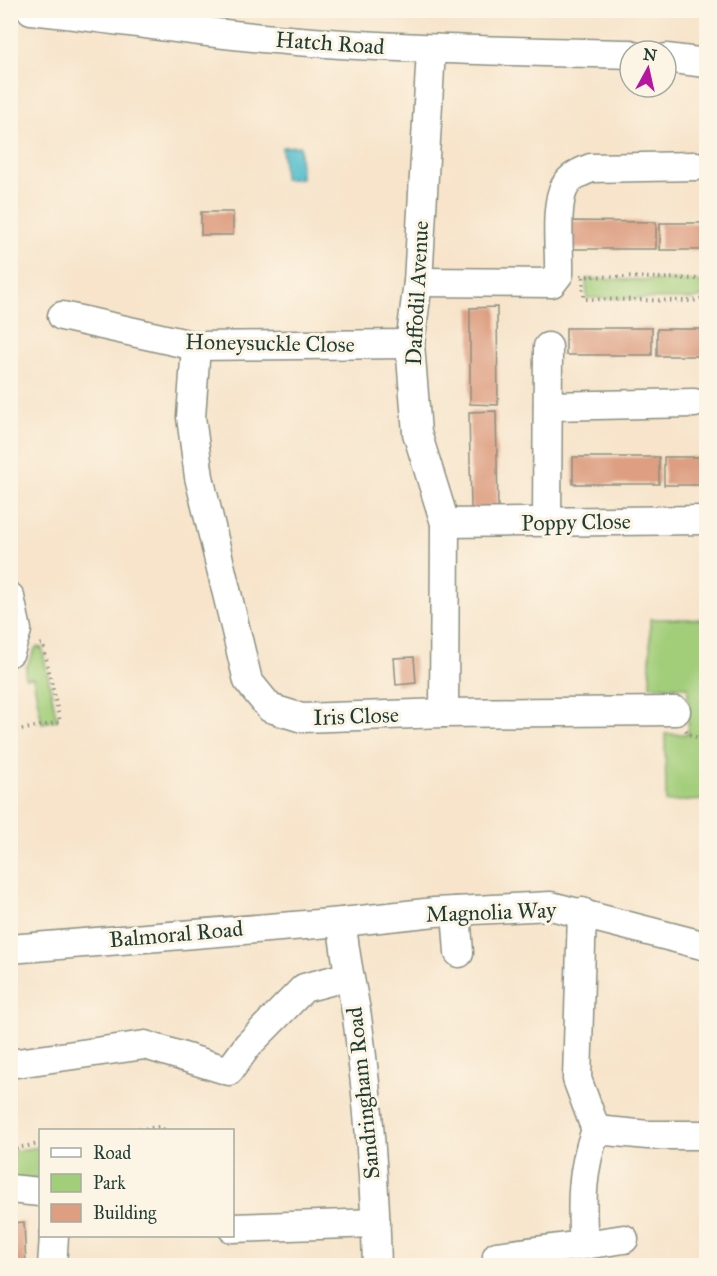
<svg xmlns="http://www.w3.org/2000/svg" width="717" height="1276" viewBox="0 0 717 1276" font-family="'IM FELL Great Primer',serif">
<rect width="100%" height="100%" fill="#fcf5e5"/>
<filter id="ink" filterUnits="userSpaceOnUse"><feTurbulence type="fractalNoise" baseFrequency=".0167" numOctaves="2"/><feDisplacementMap in="SourceGraphic" scale="12" xChannelSelector="R" yChannelSelector="G"/><feConvolveMatrix kernelMatrix="1 2 1 2 8 2 1 2 1" color-interpolation-filters="sRGB"/></filter>
<filter id="wash" filterUnits="userSpaceOnUse"><feTurbulence type="fractalNoise" baseFrequency=".008" numOctaves="4" result="noise"/><feDisplacementMap in="SourceGraphic" scale="24" xChannelSelector="R" yChannelSelector="G"/><feGaussianBlur stdDeviation="1.35" result="paint"/><feColorMatrix in="noise" values="0 0 0 0 0 0 0 0 0 0 0 0 0 0 0 0 0 1.4 0 .05"/><feComposite in="paint" operator="in"/></filter>
<g filter="url(#wash)">
<rect width="100%" height="100%" fill="#f7e4cb"/>
<g fill="#a2cd79" stroke="#608556" stroke-width="1.5">
<polygon points="586,279 700,281 705,285 706,292 702,297 694,299 587,298"/>
<polygon points="650,619 706,619 706,800 666,802 665,734 688,734 688,687 650,686"/>
<polygon points="36,647 42,648 57,720 42,723 33,678 25,678 26,668"/>
<polygon points="40,1147 40,1181 11,1178 11,1151"/>
</g>
<polygon fill="#50bccc" stroke="#387c80" stroke-width="1.5" points="300,146 301,179 284,179 282,147"/>
<g id="blocks">
<g fill="#dd9e81">
<rect x="201" y="212" width="32" height="23"/>
<polygon points="569,221 656,222 656,249 569,249"/>
<rect x="660" y="223" width="46" height="27"/>
<polygon points="497,307 498,405 470,404 470,308"/>
<rect x="566" y="328" width="86" height="27"/>
<rect x="657" y="329" width="49" height="27"/>
<polygon points="496,411 498,508 471,509 469,412"/>
<rect x="573" y="457" width="86" height="27"/>
<rect x="664" y="457" width="42" height="28"/>
<polygon points="414,657 416,683 396,685 394,658"/>
<polygon points="24,1222 26,1266 10,1266 10,1223"/>
</g>
</g>
</g>
<g filter="url(#ink)">
<use href="#blocks" fill-opacity="0" stroke="#8b9080" stroke-width="1.5"/>
<g fill="none" stroke-linecap="round" stroke-linejoin="round">
<defs>
<g id="minor">
<path d="M31,10C108,18 185,31 262,38C384,49 507,51 630,54"/>
<polyline points="431,50 418,282 410,344 417,433 445,523 444,713"/>
<polyline points="666,58 706,63"/>
<path d="M418,282L552,283L559,274C560,252 554,205 565,186C571,176 581,172 591,168L696,166"/>
<polyline points="62,316 196,346 410,344"/>
<polyline points="196,346 191,417 199,477 248,681 270,708 302,718 444,713 676,711"/>
<polyline points="548,406 694,403"/>
<polyline points="547,522 548,347"/>
<polyline points="445,523 706,520"/>
<polyline points="10,597 17,630 10,652"/>
<polyline points="456,911 459,953"/>
<polyline points="582,912 577,1079 596,1130 648,1135 706,1135"/>
<path d="M342,922C344,955 352,985 357,1017C368,1099 375,1183 377,1266"/>
<polyline points="10,949 342,922 435,912 551,906 706,946"/>
<polyline points="10,1064 145,1045 229,1071 248,1045 304,988 349,976"/>
<polyline points="10,1189 40,1192"/>
<polyline points="232,1228 376,1223"/>
<polyline points="584,1245 624,1239"/>
<path d="M497,1256L584,1245C581,1204 581,1169 596,1130"/>
<polyline points="52,1266 54,1236"/>
</g>
</defs>
<use href="#minor" stroke="#8b9080" stroke-width="31"/>
<g stroke="#8b9080" stroke-width="4" stroke-dasharray="1.5 4.5" stroke-linecap="butt">
<polyline points="581,276 700,279 706,283"/>
<polyline points="583,277 584,299 693,301 706,297"/>
<polyline points="686,730 688,734 706,741"/>
<polyline points="10,732 60,722 43,644 36,645"/>
<polyline points="133,1130 159,1127 165,1130"/>
<polyline points="10,1149 40,1144"/>
</g>
<use href="#minor" stroke="#fff" stroke-width="28"/>
</g>
</g>
<g text-anchor="middle" dominant-baseline="central" stroke-width="6" stroke-linejoin="round" paint-order="stroke">
<g font-size="22" fill="#1f3d34" stroke="#fcf5e5">
<text transform="translate(330 43) rotate(4)">Hatch Road</text>
<text transform="translate(417 293) rotate(-87)">Daffodil Avenue</text>
<text transform="translate(270 343) rotate(1)">Honeysuckle Close</text>
<text transform="translate(576 522) rotate(-1)">Poppy Close</text>
<text transform="translate(356 716) rotate(-2)">Iris Close</text>
<text transform="translate(491 912) rotate(-2)">Magnolia Way</text>
<text transform="translate(176 934) rotate(-5)">Balmoral Road</text>
<text transform="translate(363 1093) rotate(-96)">Sandringham Road</text>
</g>
</g>
<rect width="717" height="1276" fill="none" stroke="#fcf5e5" stroke-width="36"/>
<rect x="39" y="1129" width="195" height="108" fill="#fcf5e5" stroke="#a4ab9e" stroke-width="1.5"/>
<rect x="51" y="1148" width="30" height="9" fill="#ffffff" stroke="#a4ab9e" stroke-width="1.5"/>
<text x="93" y="1159" font-size="18" fill="#1f3d34">Road</text>
<rect x="51" y="1174" width="30" height="18" fill="#a2cd79" stroke="#a4ab9e" stroke-width="1.5"/>
<text x="93" y="1189" font-size="18" fill="#1f3d34">Park</text>
<rect x="51" y="1204" width="30" height="18" fill="#dd9e81" stroke="#a4ab9e" stroke-width="1.5"/>
<text x="93" y="1219" font-size="18" fill="#1f3d34">Building</text>
<g transform="translate(648 69) rotate(8)"><circle r="28" fill="#fcf5e5" stroke="#a4ab9e" stroke-width="1.5"/>
<path d="M0-4.5L10 22L0 15L-10 22Z" fill="#b5179e"/>
<text y="-9" font-size="16" font-weight="bold" text-anchor="middle" fill="#1f3d34">N</text>
</g>
</svg>
